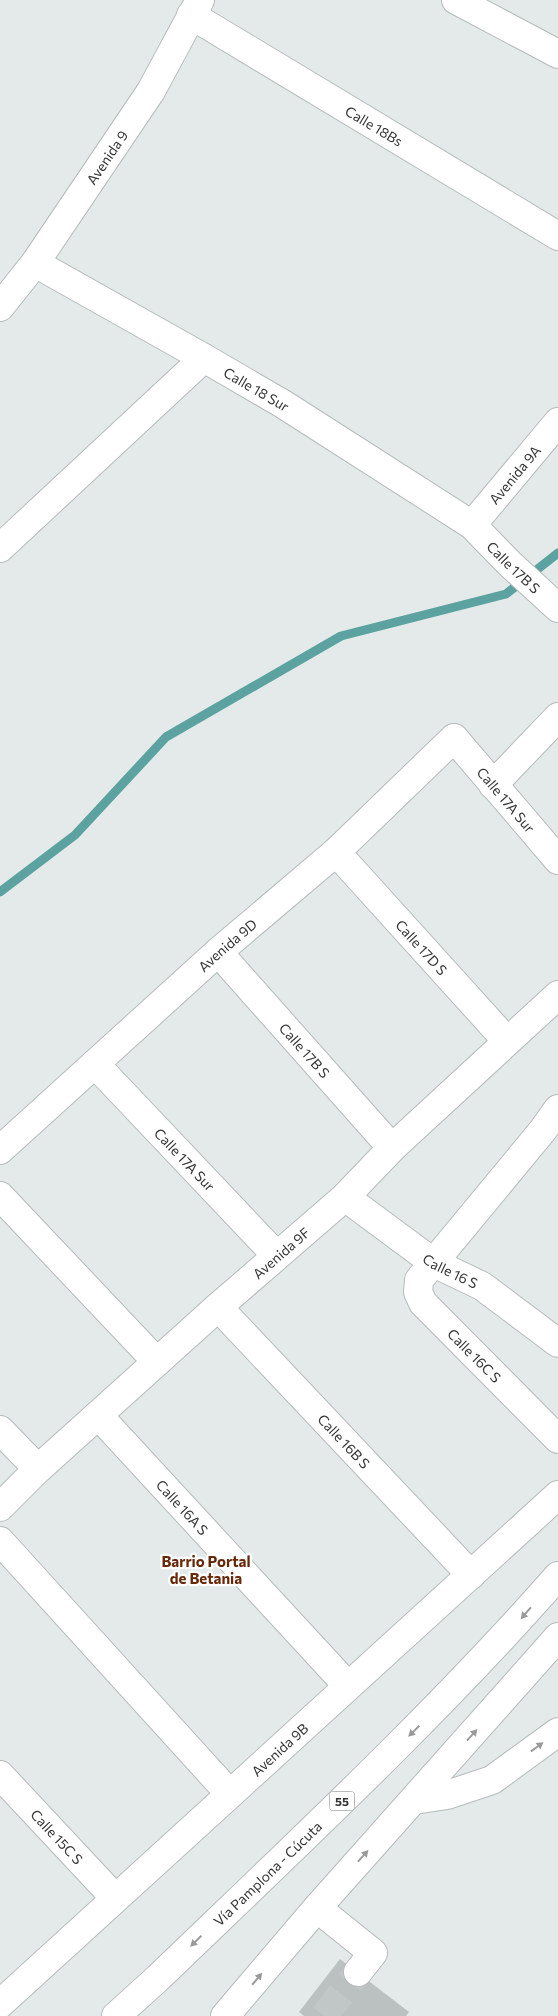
<svg xmlns="http://www.w3.org/2000/svg" width="558" height="2016" viewBox="0 0 558 2016" font-family="Commissioner,sans-serif">
<rect width="100%" height="100%" fill="#e4eaea"/>
<g fill="none" stroke-linecap="round" stroke-linejoin="round">
<polyline stroke="#5ba2a0" stroke-width="9" points="0,892 75,835 166,737 341,636 506,594 558,553"/>
</g>
<polygon fill="#bbc1c1" points="340,1959 409,2012 406,2016 304,2016 299,2012"/>
<g fill="none" stroke-linecap="round" stroke-linejoin="round">
<polyline stroke="#c1c6c6" stroke-width="28" stroke-dasharray="28 14" stroke-linecap="butt" points="324,2016 358,1972"/>
<defs>
<g id="minor">
<polyline points="456,0 558,54"/>
<path id="s1" d="M191,15L558,236"/>
<path id="s2" d="M35,263L204,358L283,404L472,525L509,563L558,608"/>
<path id="s3" d="M0,307L35,263L151,91L200,0"/>
<path id="s4" d="M472,525L558,422"/>
<polyline points="0,548 204,358"/>
<polyline points="493,785 558,717"/>
<path id="s5" d="M336,852L507,1041"/>
<path id="s6" d="M218,952L392,1148"/>
<path id="s7" d="M95,1064L276,1255"/>
<path id="s8" d="M558,1109L543,1130L419,1280L418,1292L423,1303L558,1439"/>
<path id="s9" d="M0,1150L218,952L336,852L454,738L558,860"/>
<polyline points="0,1196 157,1362"/>
<path id="s10" d="M345,1197L434,1263L482,1286L558,1343"/>
<path id="s11" d="M218,1307L471,1575"/>
<path id="s12" d="M98,1415L348,1686"/>
<polyline points="0,1430 38,1469"/>
<path id="s13" d="M0,1507L38,1469L218,1307L345,1197L392,1148L558,995"/>
<polyline points="0,1541 230,1794"/>
<path id="s14" d="M0,1775L115,1898"/>
<polyline points="414,1800 447,1795 492,1780 558,1732"/>
<polyline points="317,1908 373,1953 358,1972"/>
<path id="s15" d="M0,2004L558,1495"/>
</g>
<g id="highway">
<path id="s16" d="M116,2016L158,1978C294,1847 433,1718 558,1576"/>
<polyline points="225,2016 317,1908 558,1637"/>
</g>
</defs>
<use href="#minor" stroke="#b5bbba" stroke-width="30"/>
<use href="#highway" stroke="#b5bbba" stroke-width="30"/>
<use href="#minor" stroke="#fff" stroke-width="28"/>
<use href="#highway" stroke="#fff" stroke-width="28"/>
</g>
<defs><path id="oneway-solid" d="M-6-.8H1V-3.2L6.5 0L1 3.2V.8H-6Z" transform="scale(1.25)"/></defs>
<g fill="#9a9a9a">
<use href="#oneway-solid" transform="translate(526 1613) rotate(131)"/>
<use href="#oneway-solid" transform="translate(414 1731) rotate(136)"/>
<use href="#oneway-solid" transform="translate(472 1735) rotate(-48)"/>
<use href="#oneway-solid" transform="translate(537 1747) rotate(-36)"/>
<use href="#oneway-solid" transform="translate(363 1856) rotate(-48)"/>
<use href="#oneway-solid" transform="translate(196 1941) rotate(136)"/>
<use href="#oneway-solid" transform="translate(257 1979) rotate(-50)"/>
</g>
<g text-anchor="middle" dominant-baseline="central" stroke-width="4.5" stroke-linejoin="round" paint-order="stroke">
<rect fill="#fff" stroke="#717272" stroke-width="1" x="329.5" y="1791.5" width="25" height="19" rx="4"/>
<g font-size="12" font-weight="bold" fill="#343636">
<text x="342" y="1801">55</text>
</g>
<g font-size="14" fill="#343636" stroke="#fff">
<text stroke="none"><textPath href="#s1" startOffset="214">Calle 18Bs</textPath></text>
<text stroke="none"><textPath href="#s3" startOffset="184">Avenida 9</textPath></text>
<text stroke="none"><textPath href="#s2" startOffset="255">Calle 18 Sur</textPath></text>
<text stroke="none"><textPath href="#s4" startOffset="66">Avenida 9A</textPath></text>
<text stroke="none"><textPath href="#s2" startOffset="569">Calle 17B S</textPath></text>
<text stroke="none"><textPath href="#s9" startOffset="694">Calle 17A Sur</textPath></text>
<text stroke="none"><textPath href="#s9" startOffset="306">Avenida 9D</textPath></text>
<text stroke="none"><textPath href="#s5" startOffset="128">Calle 17D S</textPath></text>
<text stroke="none"><textPath href="#s6" startOffset="131">Calle 17B S</textPath></text>
<text stroke="none"><textPath href="#s7" startOffset="131">Calle 17A Sur</textPath></text>
<text stroke="none"><textPath href="#s13" startOffset="379">Avenida 9F</textPath></text>
<text stroke="none"><textPath href="#s10" startOffset="129">Calle 16 S</textPath></text>
<text stroke="none"><textPath href="#s8" startOffset="318">Calle 16C S</textPath></text>
<text stroke="none"><textPath href="#s11" startOffset="184">Calle 16B S</textPath></text>
<text stroke="none"><textPath href="#s12" startOffset="125">Calle 16A S</textPath></text>
<text stroke="none"><textPath href="#s15" startOffset="378">Avenida 9B</textPath></text>
<text stroke="none"><textPath href="#s14" startOffset="84">Calle 15C S</textPath></text>
<text stroke="none"><textPath href="#s16" startOffset="208">Vía Pamplona - Cúcuta</textPath></text>
</g>
<g font-size="15" font-weight="bold" fill="#672809" stroke="#fff">
<text x="206" y="1561">Barrio Portal<tspan x="206" dy="17">de Betania</tspan></text>
</g>
</g>
</svg>
